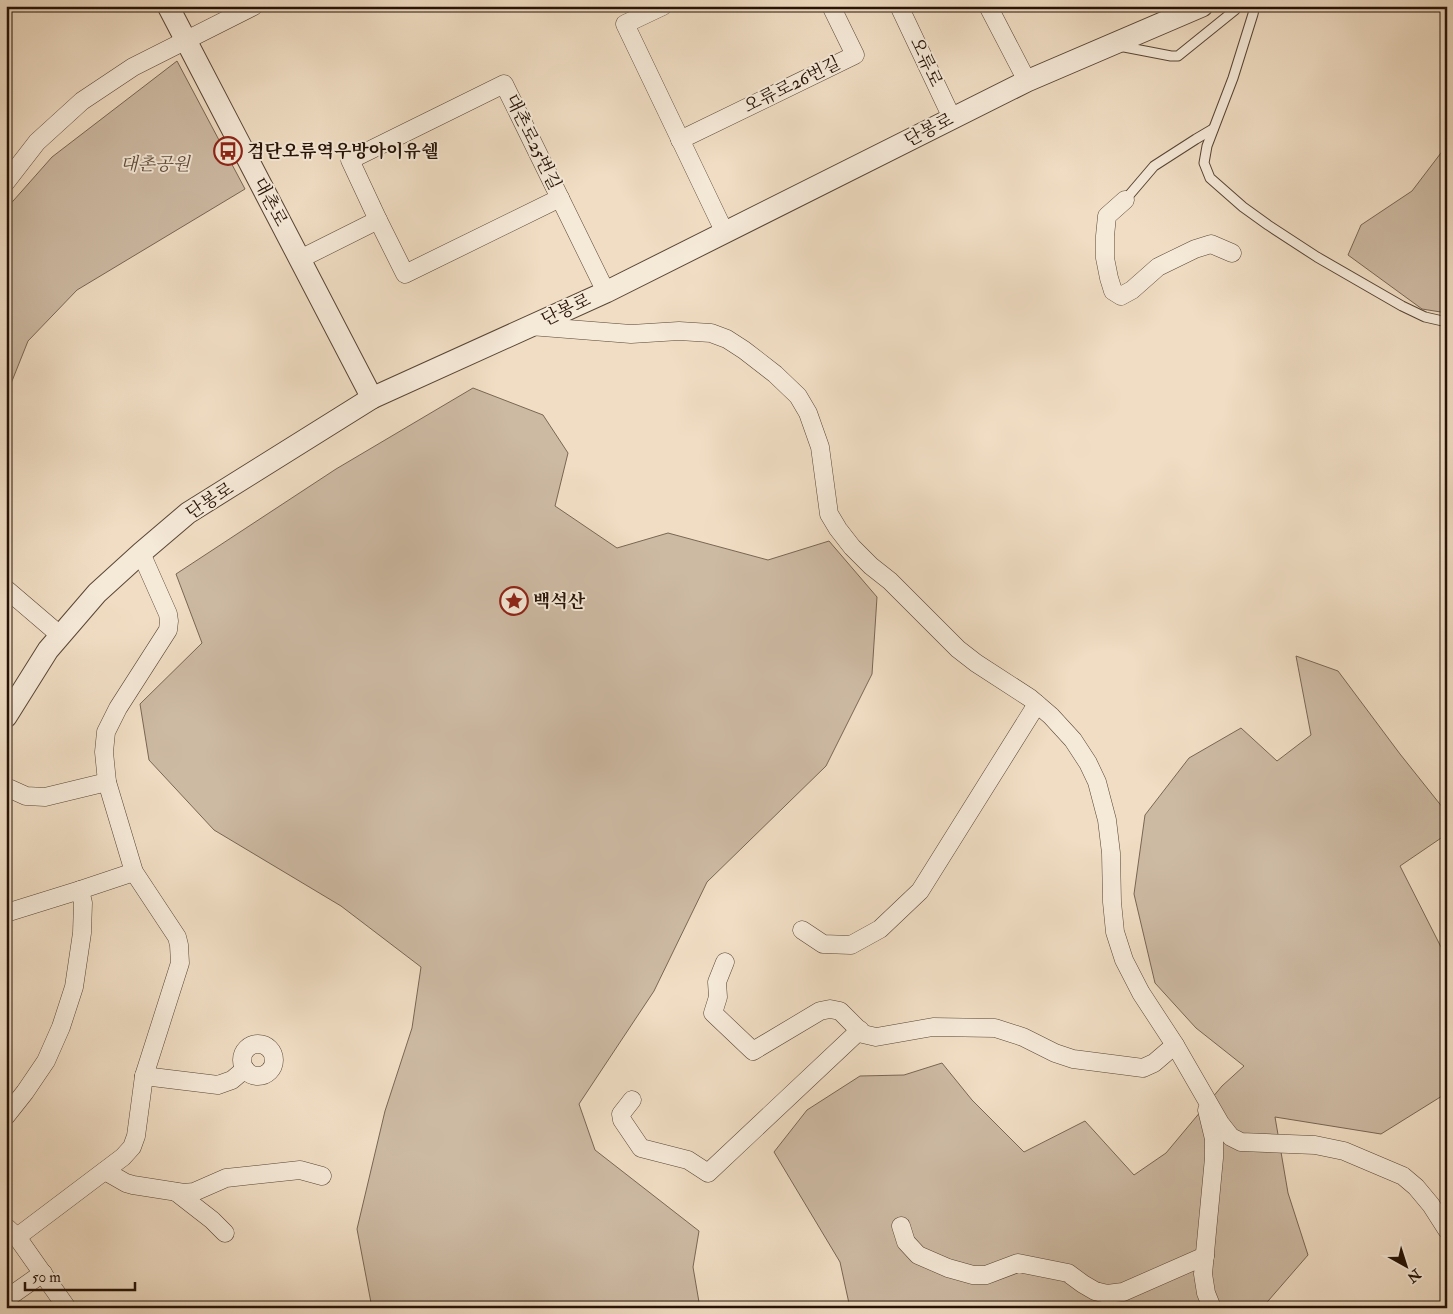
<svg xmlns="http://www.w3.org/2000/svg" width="1453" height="1314" viewBox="0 0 1453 1314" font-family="'IM FELL Double Pica','Noto Serif KR',serif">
<rect width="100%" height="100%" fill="#f0ddc3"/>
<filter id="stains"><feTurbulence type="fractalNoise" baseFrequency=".004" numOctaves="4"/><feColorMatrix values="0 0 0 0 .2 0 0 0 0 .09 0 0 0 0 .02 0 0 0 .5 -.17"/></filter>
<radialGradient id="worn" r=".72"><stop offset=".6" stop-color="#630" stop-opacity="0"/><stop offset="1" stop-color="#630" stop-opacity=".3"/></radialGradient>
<g fill="#cdbaa3" stroke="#796654">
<polygon points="177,61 245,189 77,290 28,341 6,396 6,209 52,157"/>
<polygon points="1447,145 1447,313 1422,309 1348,255 1361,225 1412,191"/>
<polygon points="473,388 543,415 568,453 555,506 617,548 668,533 768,560 829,541 877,597 872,674 826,766 707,882 654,991 579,1104 595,1150 699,1231 693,1267 700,1308 372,1308 357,1229 385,1111 412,1028 421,967 341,906 214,830 149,760 140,704 202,643 176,574 336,469"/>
<polygon points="1296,656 1338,671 1400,754 1447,813 1447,834 1400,866 1441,947 1447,945 1447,1090 1442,1096 1381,1134 1275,1117 1288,1193 1308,1255 1262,1308 850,1308 840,1262 774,1152 807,1110 860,1076 904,1075 942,1063 972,1100 1024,1152 1085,1121 1134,1175 1166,1153 1222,1086 1244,1066 1196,1028 1155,983 1134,894 1145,815 1189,758 1241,728 1277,761 1311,735"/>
</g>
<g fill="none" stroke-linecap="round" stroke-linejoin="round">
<defs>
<g id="service">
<polyline points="1255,6 1253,14 1233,78 1207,146 1204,163 1210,178 1243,207 1268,225 1317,257 1402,306 1425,317 1447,322"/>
<polyline points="1119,46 1171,56 1178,56 1235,10 1238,6"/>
<polyline points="1125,200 1154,166 1196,139 1213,129"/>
</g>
<g id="minor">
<polyline points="663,6 625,24 725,233"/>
<polyline points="899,6 952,118"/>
<polyline points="988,6 1027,81"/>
<polyline points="680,140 855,55 831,6"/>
<polyline points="6,182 37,142 82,101 133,67 254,6"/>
<polyline points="1125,200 1107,216 1105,236 1105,258 1109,278 1113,291 1121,296 1132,290 1158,267 1195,249 1211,244 1232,253"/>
<polyline points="378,220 405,274 560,198"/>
<polyline points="300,259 378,220 350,160 504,84 606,292"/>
<polyline points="530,326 631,334 679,331 711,333 727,339 744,350 775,374 798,396 808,413 820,447 829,514 838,529 852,547 871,566 890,581 958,649 976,663 1030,698 1051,716 1073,740 1088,763 1097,782 1107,820 1111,853 1112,902 1115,932 1124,960 1141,993 1175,1045 1220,1123 1231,1137 1241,1142 1315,1145 1344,1151 1403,1176 1416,1187 1431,1205 1447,1230"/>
<polyline points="6,589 61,636"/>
<polyline points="6,787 26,796 45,797 107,782"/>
<polyline points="6,913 80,890 134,872"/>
<polyline points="802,930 823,944 851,945 880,929 920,891 1037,704"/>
<polyline points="725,962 717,982 718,997 713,1013 753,1051 820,1011 830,1009 840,1011 863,1034 876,1037 933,1027 995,1028 1023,1037 1055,1053 1073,1059 1143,1068 1154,1063 1175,1045"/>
<circle cx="258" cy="1060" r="16"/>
<polyline points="144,1076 218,1085 232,1080 245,1069"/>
<polyline points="632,1100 621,1114 622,1120 641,1148 688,1160 708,1173 860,1030"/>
<polyline points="1207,1110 1214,1139 1214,1158 1203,1274 1206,1293 1212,1308"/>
<polyline points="6,1116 25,1092 46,1061 61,1027 74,987 82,933 83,903 80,890"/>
<polyline points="105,1171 126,1183 133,1185 184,1193 194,1192 226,1178 300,1170 322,1176"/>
<polyline points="176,1192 212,1220 225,1233"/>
<polyline points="901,1226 906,1242 918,1255 948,1268 973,1275 986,1275 1018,1263 1068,1273 1083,1284 1095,1291 1107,1294 1123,1292 1205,1256"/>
<polyline points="6,1227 17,1237 67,1308"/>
<polyline points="17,1237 123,1157 132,1147 136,1136 144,1076 180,963 179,945 177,937 134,872 107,782 104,752 106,732 118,708 168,630 169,621 168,614 141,553"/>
<polyline points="6,1299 43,1273"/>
</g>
<g id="tertiary">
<polyline points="168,6 372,398"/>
<polyline points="6,717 48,650 97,593 141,553 188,513 372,398 606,292 1027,81 1202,6"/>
</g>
</defs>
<use href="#service" stroke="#584535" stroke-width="11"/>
<use href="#minor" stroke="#584535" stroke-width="19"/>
<use href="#tertiary" stroke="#584535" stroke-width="23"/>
<use href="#service" stroke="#f5e9d8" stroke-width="9"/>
<use href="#minor" stroke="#f5e9d8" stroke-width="18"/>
<use href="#tertiary" stroke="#f5e9d8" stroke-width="21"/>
</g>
<defs>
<symbol id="bus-ring" viewBox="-11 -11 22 22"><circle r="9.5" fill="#f5e9d8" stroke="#8f2418" stroke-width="1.5"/><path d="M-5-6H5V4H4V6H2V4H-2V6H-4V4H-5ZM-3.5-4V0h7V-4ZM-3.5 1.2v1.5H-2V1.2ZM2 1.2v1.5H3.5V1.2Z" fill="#8f2418"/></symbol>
<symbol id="sight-ring" viewBox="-11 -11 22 22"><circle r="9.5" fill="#f5e9d8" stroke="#8f2418" stroke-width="1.5"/><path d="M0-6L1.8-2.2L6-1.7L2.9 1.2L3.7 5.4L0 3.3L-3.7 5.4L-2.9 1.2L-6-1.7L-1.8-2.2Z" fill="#8f2418"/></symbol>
</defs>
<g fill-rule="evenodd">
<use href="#bus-ring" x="212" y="135" width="32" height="32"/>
<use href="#sight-ring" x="498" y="585" width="32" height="32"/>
</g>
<g text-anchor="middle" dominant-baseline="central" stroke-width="4" stroke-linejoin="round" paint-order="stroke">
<g font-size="18" fill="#251206" stroke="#f5e9d8">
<text transform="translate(926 62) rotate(65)">오류로</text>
<text transform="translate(792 85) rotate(-26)">오류로26번길</text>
<text transform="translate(929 130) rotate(-27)">단봉로</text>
<text transform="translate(533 142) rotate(64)">대촌로25번길</text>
<text transform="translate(270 202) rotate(62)">대촌로</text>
<text transform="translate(566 310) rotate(-25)">단봉로</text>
<text transform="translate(210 501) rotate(-33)">단봉로</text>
</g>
<g font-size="18" font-weight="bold" fill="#251206" stroke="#f5e9d8" text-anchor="start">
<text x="247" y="151">검단오류역우방아이유쉘</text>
<text x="533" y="601">백석산</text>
</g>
<g font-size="18" font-style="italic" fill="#604d3d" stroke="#f5e9d8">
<text x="155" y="164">대촌공원</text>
</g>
</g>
<rect width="1453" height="1314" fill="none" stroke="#f0ddc3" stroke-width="25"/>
<rect x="8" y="8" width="1438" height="1299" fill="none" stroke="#251206" stroke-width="2.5"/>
<rect x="12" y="12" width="1428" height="1289" fill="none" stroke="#251206"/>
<g transform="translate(1406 1266) rotate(141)" stroke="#f5e9d8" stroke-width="4" paint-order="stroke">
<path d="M0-4L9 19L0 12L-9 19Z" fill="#251206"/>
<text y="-8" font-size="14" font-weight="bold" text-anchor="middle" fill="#251206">N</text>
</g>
<path d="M25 1282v8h110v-8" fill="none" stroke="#251206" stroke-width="2.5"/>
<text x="32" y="1282" font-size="15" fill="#251206" stroke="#f5e9d8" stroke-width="4" paint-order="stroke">50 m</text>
<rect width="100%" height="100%" filter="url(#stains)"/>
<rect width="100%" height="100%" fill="url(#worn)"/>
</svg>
